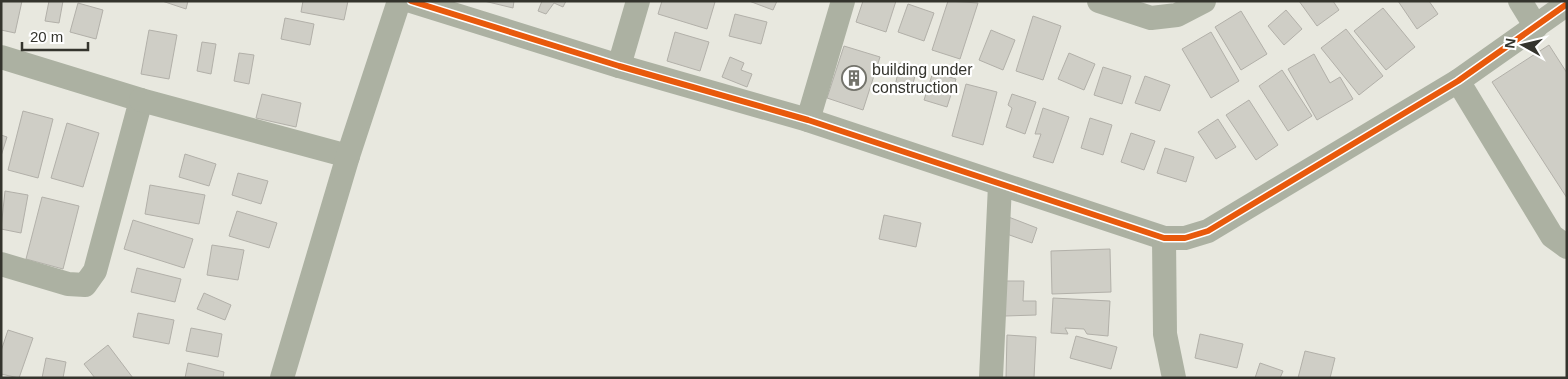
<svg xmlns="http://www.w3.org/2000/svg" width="1568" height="379" viewBox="0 0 1568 379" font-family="Helvetica,sans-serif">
<rect width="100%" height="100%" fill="#e8e8df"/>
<g fill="#cfcec6" stroke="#b2b0a9">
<polygon points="1,1 22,1 15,33 1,30"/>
<polygon points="49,1 63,1 59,23 45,21"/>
<polygon points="162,1 188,1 186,9"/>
<polygon points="303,1 348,1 344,20 301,12"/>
<polygon points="484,1 514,1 513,8"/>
<polygon points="542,1 566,1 563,7 554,3 546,14 538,11"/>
<polygon points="662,1 711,1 715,2 707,29 658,14"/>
<polygon points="749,1 777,1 773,10"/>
<polygon points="863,1 896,1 886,32 856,22"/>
<polygon points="948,1 978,3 960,59 932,50"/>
<polygon points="1299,1 1333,1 1339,10 1317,26"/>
<polygon points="1398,1 1429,1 1438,14 1417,29"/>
<polygon points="78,3 103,10 96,39 70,32"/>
<polygon points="908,4 934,13 924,41 898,32"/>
<polygon points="1383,8 1415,47 1386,70 1354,31"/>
<polygon points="1286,10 1302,29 1284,45 1268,26"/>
<polygon points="1241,11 1267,54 1241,70 1215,27"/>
<polygon points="735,14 767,22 761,44 729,36"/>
<polygon points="1033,16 1061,26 1043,80 1016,71"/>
<polygon points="285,18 314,24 310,45 281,39"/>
<polygon points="1346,29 1383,76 1359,95 1321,48"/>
<polygon points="149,30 177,35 169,79 141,74"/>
<polygon points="991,30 1015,40 1003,70 979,60"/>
<polygon points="675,32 709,42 700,71 667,61"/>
<polygon points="1211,32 1239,81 1211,98 1182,49"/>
<polygon points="202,42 216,44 211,74 197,71"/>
<polygon points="1549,45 1567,73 1567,198 1492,82"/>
<polygon points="844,46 880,57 863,110 827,98"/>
<polygon points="239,53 254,55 249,84 234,81"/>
<polygon points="1069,53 1095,64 1084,90 1058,79"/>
<polygon points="1314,54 1330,83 1340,77 1353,99 1317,120 1288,69"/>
<polygon points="730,57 744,63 741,70 752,74 747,87 722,77"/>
<polygon points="900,63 917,68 910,95 894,91"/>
<polygon points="1103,67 1131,76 1122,104 1094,95"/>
<polygon points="1282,70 1312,116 1288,131 1259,86"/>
<polygon points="933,72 956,79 947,107 924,100"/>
<polygon points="1145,76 1170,85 1160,111 1135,103"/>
<polygon points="966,84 997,92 983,145 952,136"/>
<polygon points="262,94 301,103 296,127 256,118"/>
<polygon points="1012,94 1036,102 1025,134 1006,127 1012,108 1008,105"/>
<polygon points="1249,100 1278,145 1256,160 1226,115"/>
<polygon points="1043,108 1069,117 1053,163 1033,157 1041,134 1035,134"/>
<polygon points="23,111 53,119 38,178 8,170"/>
<polygon points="1090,118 1112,125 1103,155 1081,148"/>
<polygon points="1218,119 1236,147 1216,159 1198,132"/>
<polygon points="67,123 99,133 83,187 51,178"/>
<polygon points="1131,133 1155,141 1144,170 1121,162"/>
<polygon points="1,135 7,137 1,156"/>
<polygon points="1165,148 1194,157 1186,182 1157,173"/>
<polygon points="185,154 216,164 209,186 179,177"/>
<polygon points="238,173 268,181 261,204 232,195"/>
<polygon points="150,185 205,195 199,224 145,214"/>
<polygon points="5,191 28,195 21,233 1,229"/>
<polygon points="42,197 79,206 63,269 26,259"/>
<polygon points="237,211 277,223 269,248 229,236"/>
<polygon points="884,215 921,223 916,247 879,239"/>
<polygon points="1006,216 1037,228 1032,243 1001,232"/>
<polygon points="133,220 193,239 184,268 124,249"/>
<polygon points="212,245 244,250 238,280 207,275"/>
<polygon points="1110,249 1111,292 1052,294 1051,251"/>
<polygon points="137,268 181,279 175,302 131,292"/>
<polygon points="1005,281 1024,281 1023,301 1036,301 1036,315 1005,316"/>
<polygon points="204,293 231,305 225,320 197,309"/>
<polygon points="1053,298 1110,301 1108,336 1087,334 1084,329 1065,328 1068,334 1051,333"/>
<polygon points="138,313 174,320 169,344 133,337"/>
<polygon points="191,328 222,334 218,357 186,351"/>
<polygon points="8,330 33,338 19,378 1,374 1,351"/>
<polygon points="1200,334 1243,344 1237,368 1195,358"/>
<polygon points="1007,335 1036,337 1034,378 1006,378"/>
<polygon points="1076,336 1117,347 1111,369 1070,358"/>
<polygon points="108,345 133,378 95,378 84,364"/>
<polygon points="1305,351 1335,358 1330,378 1298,378"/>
<polygon points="46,358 66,362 63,378 42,378"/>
<polygon points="188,363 224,372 223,378 185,378"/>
<polygon points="1260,363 1283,371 1280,378 1255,378"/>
</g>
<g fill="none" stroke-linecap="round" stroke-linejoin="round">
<g stroke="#acb1a2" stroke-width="24">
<polyline points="411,1 619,66 808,120 1164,238 1185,238 1208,231 1458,81 1567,4"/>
<polyline points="1099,1 1151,18 1177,15 1204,1"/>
<polyline points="1520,1 1536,27"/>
<polyline points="1,57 141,100 95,271 85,285 68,284 1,264"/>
<polyline points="619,66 638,1"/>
<polyline points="1458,81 1552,236 1567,247"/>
<polyline points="141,100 348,156"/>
<polyline points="808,120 843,1"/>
<polyline points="1164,238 1165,334 1174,378"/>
<polyline points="282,378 348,156 399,1"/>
<polyline points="991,378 1000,185"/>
</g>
<defs>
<polyline id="cycleway" points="411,1 619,66 808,120 1164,238 1185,238 1208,231 1458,81 1567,4"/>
</defs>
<use href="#cycleway" stroke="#fff" stroke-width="9"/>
<use href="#cycleway" stroke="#e8590c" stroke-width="6"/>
</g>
<defs>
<symbol id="building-ring" viewBox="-11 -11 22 22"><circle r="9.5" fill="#fff" stroke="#73736b" stroke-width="1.5"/><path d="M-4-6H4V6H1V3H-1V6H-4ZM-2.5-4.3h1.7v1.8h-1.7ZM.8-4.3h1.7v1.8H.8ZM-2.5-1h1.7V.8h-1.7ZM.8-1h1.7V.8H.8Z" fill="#73736b"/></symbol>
</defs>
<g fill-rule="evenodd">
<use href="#building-ring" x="840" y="64" width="28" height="28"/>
</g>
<g text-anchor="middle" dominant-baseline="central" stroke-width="4.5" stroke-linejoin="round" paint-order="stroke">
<g font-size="16" fill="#34342d" stroke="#fff" text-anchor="start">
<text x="872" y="69">building under<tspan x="872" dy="18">construction</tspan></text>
</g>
</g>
<rect width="1568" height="379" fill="none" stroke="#34342d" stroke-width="5"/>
<g transform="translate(1523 45) rotate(278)" stroke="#ffffff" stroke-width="4" paint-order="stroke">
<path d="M0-4L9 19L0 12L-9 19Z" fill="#34342d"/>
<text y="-8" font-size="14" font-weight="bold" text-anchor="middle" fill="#34342d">N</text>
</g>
<path d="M22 42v8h66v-8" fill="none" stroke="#34342d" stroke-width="2.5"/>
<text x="30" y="42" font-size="15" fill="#34342d" stroke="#ffffff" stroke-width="4" paint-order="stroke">20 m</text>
</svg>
